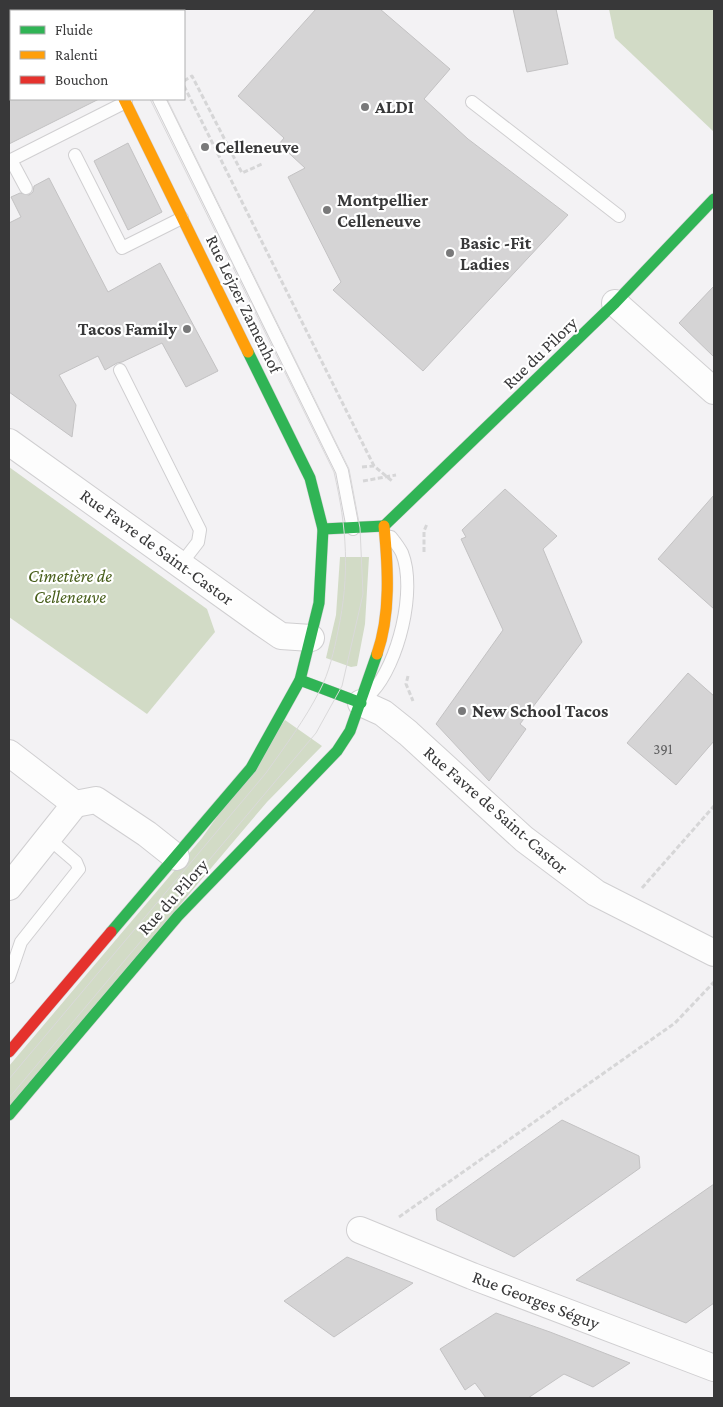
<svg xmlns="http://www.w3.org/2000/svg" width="723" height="1407" viewBox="0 0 723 1407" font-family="'Crimson Pro',serif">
<rect width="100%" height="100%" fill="#f3f2f4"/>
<g fill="#d2dbc6">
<polygon points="609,9 714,9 714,132 615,38"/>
<polygon points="9,467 207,609 215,632 147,714 9,617"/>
<polygon points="340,557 369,557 365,624 357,666 351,667 326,658 336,615"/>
<polygon points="285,720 322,746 267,802 9,1107 9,1066 202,838"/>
</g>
<g fill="#d5d4d5" stroke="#c3c2c3">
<polygon points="316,9 380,9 450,69 424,99 468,139 568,215 423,371 333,290 341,282 288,177 305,168 279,144 284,138 238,96"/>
<polygon points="513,9 556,9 568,64 527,72"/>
<polygon points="9,99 99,99 9,144"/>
<polygon points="128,143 162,212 128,230 94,161"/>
<polygon points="49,178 108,292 160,263 218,371 186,387 162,343 122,362 117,363 105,370 98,356 59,375 76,405 72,437 9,392 9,223 21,217 11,197 20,193 29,195 33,192 34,186"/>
<polygon points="714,286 714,357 679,323"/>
<polygon points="505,489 557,536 543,549 582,642 520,724 526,729 489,781 436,724 503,630 461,539 466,537 462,530"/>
<polygon points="714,495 714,609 658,559"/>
<polygon points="688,673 714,696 714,741 676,785 627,743"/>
<polygon points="562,1120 639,1156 640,1168 514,1257 437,1220 436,1209"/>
<polygon points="714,1184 714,1303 686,1323 576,1280"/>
<polygon points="347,1257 413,1283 334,1337 284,1301"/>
<polygon points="496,1313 550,1332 630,1363 593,1387 564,1374 528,1398 486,1398 475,1383 465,1390 440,1349"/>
</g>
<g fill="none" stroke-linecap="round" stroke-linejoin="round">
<defs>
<g id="lane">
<polyline points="114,9 116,11"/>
<polyline points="159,99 342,471 353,529"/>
<polyline points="472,102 619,216"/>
<polyline points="75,155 122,248 182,218"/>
<polyline points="26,188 11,160 126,102"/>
<polyline points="120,370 200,530 198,542 181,564"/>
<path d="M372,692C398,664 417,590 402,553C399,547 395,542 391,537"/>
<polyline points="9,977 21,942 79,869 76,862 48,838"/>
</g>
<g id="street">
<polyline points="615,303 714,391"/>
<polyline points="9,442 262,623 281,636 311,638"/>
<polyline points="361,703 383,713 408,733 524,839 596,893 714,953"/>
<polyline points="9,753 75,804 96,800 147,834 176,857"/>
<polyline points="9,887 75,804"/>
<polyline points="360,1230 472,1276 714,1368"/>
</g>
<g id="fast">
<polyline points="80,9 81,11"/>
<polyline points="384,526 615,303 714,199"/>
<polyline points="323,529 384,526"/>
<polyline points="300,680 361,703"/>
<polyline points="111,932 251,768 300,680 319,603 323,529 310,478 248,352"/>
<polyline points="9,1115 178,916 337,751 350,731 377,654"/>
</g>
<g id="slow">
<polyline points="124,99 248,352"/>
<path d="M377,654C391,614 388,567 384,526"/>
</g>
<polyline id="jam" points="9,1052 111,932"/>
</defs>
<use href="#lane" stroke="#d0cfd1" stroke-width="14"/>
<use href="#street" stroke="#d0cfd1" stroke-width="28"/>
<use href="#fast" stroke="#d0cfd1" stroke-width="12"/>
<use href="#slow" stroke="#d0cfd1" stroke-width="12"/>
<use href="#jam" stroke="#d0cfd1" stroke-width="12"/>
<g stroke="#d6d6d7" stroke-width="3" stroke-dasharray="5 2.5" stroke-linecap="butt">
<polyline points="145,9 146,11"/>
<polyline points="184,81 192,76 242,173 262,164"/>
<polyline points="184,86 374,466"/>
<polyline points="362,467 374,466 392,481"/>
<polyline points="363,481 396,475"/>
<polyline points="424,552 424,531 427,524"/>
<polyline points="408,676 406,684 413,701"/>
<polyline points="642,888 714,806"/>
<polyline points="399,1217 675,1023 714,982"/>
</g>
<use href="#lane" stroke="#fdfdfd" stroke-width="12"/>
<use href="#street" stroke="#fdfdfd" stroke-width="26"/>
<use href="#fast" stroke="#30b455" stroke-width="11"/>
<use href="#slow" stroke="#ff9f0a" stroke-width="11"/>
<use href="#jam" stroke="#e5322d" stroke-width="11"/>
<g stroke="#dad9da" stroke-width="1">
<polyline points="106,9 107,11"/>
<polyline points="123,9 124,11"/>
<path d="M9,1079L266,773C285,746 305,720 320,690C329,673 334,651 338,631C350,575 347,528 334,472L150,99"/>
<polyline points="9,1098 316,733 342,686 363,594 360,528 349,469 167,99"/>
</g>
</g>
<g fill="#79797a" stroke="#fff" stroke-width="2">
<circle cx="365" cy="107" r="5"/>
<circle cx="205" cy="147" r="5"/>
<circle cx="327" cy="210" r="5"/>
<circle cx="450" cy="253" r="5"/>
<circle cx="187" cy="329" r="5"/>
<circle cx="462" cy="711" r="5"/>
</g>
<g text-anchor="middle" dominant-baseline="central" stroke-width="4.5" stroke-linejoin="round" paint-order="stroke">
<g font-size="15" fill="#5f5f60">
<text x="663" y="749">391</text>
</g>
<g font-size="18" font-weight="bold" fill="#383839" stroke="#fff" text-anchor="start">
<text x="375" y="107">ALDI</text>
<text x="215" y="147">Celleneuve</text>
<text x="337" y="200">Montpellier<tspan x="337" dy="21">Celleneuve</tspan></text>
<text x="460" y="243">Basic -Fit<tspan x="460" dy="21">Ladies</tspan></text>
<text x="177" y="329" text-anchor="end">Tacos Family</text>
<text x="472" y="711">New School Tacos</text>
</g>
<g font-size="18" fill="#383839" stroke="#fff">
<text transform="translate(244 304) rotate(64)">Rue Lejzer Zamenhof</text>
<text transform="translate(540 353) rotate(-44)">Rue du Pilory</text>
<text transform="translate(157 547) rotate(36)">Rue Favre de Saint-Castor</text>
<text transform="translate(496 810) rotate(41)">Rue Favre de Saint-Castor</text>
<text transform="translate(173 897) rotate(-48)">Rue du Pilory</text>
<text transform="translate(536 1300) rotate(21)">Rue Georges Séguy</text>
</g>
<g font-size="18" font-style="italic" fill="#475e1a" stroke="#fff">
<text x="70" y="576">Cimetière de<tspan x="70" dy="21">Celleneuve</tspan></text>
</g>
</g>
<rect width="723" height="1407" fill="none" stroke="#383839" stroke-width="20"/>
<rect x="10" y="10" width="175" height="90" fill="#ffffff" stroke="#afafb0"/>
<rect x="20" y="26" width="25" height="8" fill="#30b455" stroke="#afafb0"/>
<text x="55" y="35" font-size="15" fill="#383839">Fluide</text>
<rect x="20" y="51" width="25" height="8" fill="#ff9f0a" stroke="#afafb0"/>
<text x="55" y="60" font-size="15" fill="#383839">Ralenti</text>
<rect x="20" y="76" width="25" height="8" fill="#e5322d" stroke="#afafb0"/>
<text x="55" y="85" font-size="15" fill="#383839">Bouchon</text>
</svg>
